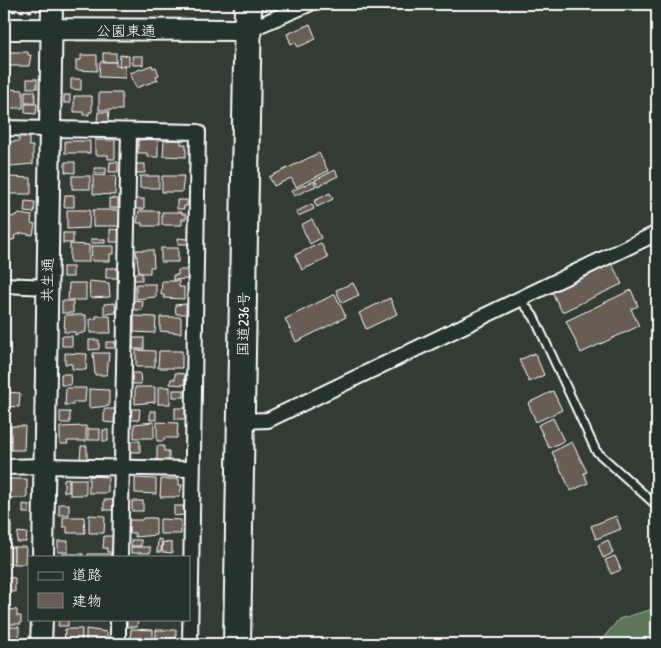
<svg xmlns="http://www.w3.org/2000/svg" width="661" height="648" viewBox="0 0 661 648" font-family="'Patrick Hand','Klee One',sans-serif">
<rect width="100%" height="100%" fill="#333b35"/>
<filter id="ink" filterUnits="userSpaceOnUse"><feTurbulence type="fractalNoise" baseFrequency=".02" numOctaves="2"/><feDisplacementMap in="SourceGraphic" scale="10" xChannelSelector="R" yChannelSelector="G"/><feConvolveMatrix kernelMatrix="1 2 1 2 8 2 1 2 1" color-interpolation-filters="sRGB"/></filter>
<g filter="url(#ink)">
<polygon fill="#5d7458" stroke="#aebaac" points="653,609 657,612 657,644 598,644 619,619"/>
<g fill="#685d54" stroke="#fff">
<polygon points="310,24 316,39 298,47 295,42 291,44 287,34"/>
<polygon points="8,52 28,52 28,55 31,55 29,66 8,66"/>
<rect x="103" y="53" width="13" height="9"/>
<polygon points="81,55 97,55 97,71 76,70 76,60 81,60"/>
<polygon points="120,55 129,56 129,66 119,66"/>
<polygon points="132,56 143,56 143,65 133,65"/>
<polygon points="100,62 116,62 116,66 125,66 125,78 99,77"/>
<polygon points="152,65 153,68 156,67 159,75 156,76 158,80 136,88 130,73"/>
<rect x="27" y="79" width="10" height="9"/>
<polygon points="71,79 81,79 81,90 71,89"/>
<polygon points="7,89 23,90 23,108 7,108"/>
<rect x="25" y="91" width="10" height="12"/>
<rect x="99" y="93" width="23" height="17"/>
<rect x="64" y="95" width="6" height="8"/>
<polygon points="74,96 92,96 92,112 89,112 89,115 83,115 83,112 74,112"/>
<polygon points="25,104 37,104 36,114 25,113"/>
<polygon points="98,112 109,112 108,122 97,122"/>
<polygon points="4,135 7,135 6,163 4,163"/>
<polygon points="19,136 29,136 29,146 33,146 33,164 10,166 9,142 19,141"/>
<polygon points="158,139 158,157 147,157 147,153 138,153 138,140"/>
<polygon points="95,140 115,140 115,159 108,159 108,155 95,155"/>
<polygon points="164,140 181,140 181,144 186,144 186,157 163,156"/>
<rect x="65" y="141" width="25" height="12"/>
<polygon points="319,153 328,171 296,187 291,178 274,186 269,177"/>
<polygon points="65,162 75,162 75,173 65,172"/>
<polygon points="110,162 118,162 118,172 109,172"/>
<polygon points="136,164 145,164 145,173 135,173"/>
<polygon points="94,168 106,168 106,173 95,173"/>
<polygon points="335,170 338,176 318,186 315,180"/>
<polygon points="93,175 116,176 115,195 93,194"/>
<rect x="72" y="176" width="18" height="13"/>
<rect x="140" y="176" width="19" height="12"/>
<polygon points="162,176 184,176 182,192 162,192"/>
<polygon points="9,177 31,178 31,194 8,194"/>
<polygon points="314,181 316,186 294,196 291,191"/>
<polygon points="330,193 333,199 317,207 314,201"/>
<polygon points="65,195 74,195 74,207 64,207"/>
<polygon points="109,198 118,199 118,208 109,208"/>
<rect x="135" y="199" width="9" height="10"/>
<polygon points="177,200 187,200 187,206 184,206 184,209 177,209"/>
<polygon points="25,201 35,202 34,213 24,212"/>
<polygon points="312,204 314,209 298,216 296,212"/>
<polygon points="67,210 90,210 89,228 67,229"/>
<rect x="93" y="210" width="27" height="16"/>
<polygon points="139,211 159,211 159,226 142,226 142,223 137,223"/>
<polygon points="162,212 182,212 182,214 186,214 186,219 182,219 182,225 162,225"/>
<polygon points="19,214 32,216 31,223 35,224 33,235 22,233 14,236 15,239 4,243 4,220"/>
<polygon points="312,219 321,238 310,244 301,225"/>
<polygon points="110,229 120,230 120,242 110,242"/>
<rect x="63" y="233" width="10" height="10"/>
<polygon points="178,238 188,239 188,244 178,244"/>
<rect x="91" y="239" width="14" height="4"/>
<polygon points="321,243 328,258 302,270 295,255"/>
<polygon points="70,244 89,245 89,262 70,262"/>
<polygon points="91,246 114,246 114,254 110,254 110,261 92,261"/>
<rect x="161" y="248" width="17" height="14"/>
<polygon points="136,250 153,250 154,267 150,267 150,273 139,273"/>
<polygon points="611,262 622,284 562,312 551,290"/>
<rect x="63" y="267" width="10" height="10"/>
<rect x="106" y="268" width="11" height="10"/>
<polygon points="178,270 187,270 188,279 173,280 173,275 178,275"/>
<rect x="133" y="273" width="9" height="7"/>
<polygon points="89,281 109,283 110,297 90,298"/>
<polygon points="162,281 179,281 179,287 184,287 184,299 164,298 164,295 161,295"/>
<polygon points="69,283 86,283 86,300 68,300"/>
<polygon points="353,283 359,295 342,303 336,290"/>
<polygon points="136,284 156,284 156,297 136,299"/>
<polygon points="631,290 638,306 631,309 639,326 581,353 566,321"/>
<polygon points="335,294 346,317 296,342 285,319"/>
<polygon points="390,298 397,314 366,329 359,313"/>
<polygon points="133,300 143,301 142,310 133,310"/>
<rect x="62" y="301" width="11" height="12"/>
<polygon points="115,303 116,313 104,314 104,304"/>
<polygon points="186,304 186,314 176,314 175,305"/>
<polygon points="65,315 86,315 86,332 75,335 75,332 64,332"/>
<polygon points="96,316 110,316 111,333 90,333 90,319 96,319"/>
<polygon points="134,316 156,317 155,333 134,332"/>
<polygon points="160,317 181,317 181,333 160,331"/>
<rect x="62" y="336" width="10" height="10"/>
<rect x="133" y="338" width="11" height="11"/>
<polygon points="89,340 99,340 99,349 89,350"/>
<rect x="106" y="342" width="9" height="6"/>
<polygon points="136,350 155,351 155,367 136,367"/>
<polygon points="159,351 182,351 182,368 158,368"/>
<polygon points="65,353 87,354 86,370 72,369 72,364 65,364"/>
<polygon points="93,353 109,353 107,375 95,375"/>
<polygon points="535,353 544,375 529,382 519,360"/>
<polygon points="130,373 140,373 141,384 131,384"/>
<polygon points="175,373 185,374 184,385 170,384 171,379 175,379"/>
<polygon points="61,374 70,374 71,385 61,385"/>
<polygon points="135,387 155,387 155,402 135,404"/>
<rect x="158" y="387" width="12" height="17"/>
<polygon points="66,388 86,388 85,402 73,402 73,405 65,405"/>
<polygon points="89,389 109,390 109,406 89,408"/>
<rect x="173" y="390" width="11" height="7"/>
<polygon points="553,391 562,410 536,422 528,403"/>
<polygon points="4,392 20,393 19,407 4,406"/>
<rect x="175" y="408" width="10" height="11"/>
<polygon points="104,409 115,409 114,423 104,422"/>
<polygon points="130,409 140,409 139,420 130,420"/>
<rect x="150" y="411" width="6" height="9"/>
<rect x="60" y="412" width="10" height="11"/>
<polygon points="553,418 564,441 549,448 538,425"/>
<polygon points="154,422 154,438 134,438 134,424"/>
<polygon points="157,422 178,423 177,438 164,438 164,441 157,441"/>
<rect x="4" y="426" width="5" height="21"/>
<polygon points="11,426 25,426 24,450 11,450"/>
<polygon points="86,426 86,441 67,441 68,444 60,444 60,427"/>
<rect x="88" y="429" width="12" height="11"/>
<rect x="103" y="430" width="5" height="11"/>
<rect x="129" y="441" width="11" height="11"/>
<polygon points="572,442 587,472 584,473 588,483 571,491 552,452"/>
<polygon points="81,446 87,446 87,460 80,460"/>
<polygon points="157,446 164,446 164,451 169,451 169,461 157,461"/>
<polygon points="89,476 108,477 108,493 89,493"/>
<polygon points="69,478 69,492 64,492 64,479"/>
<polygon points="135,478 156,479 156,494 135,493"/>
<rect x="4" y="479" width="23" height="19"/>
<rect x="70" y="479" width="16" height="16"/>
<polygon points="161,479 179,479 179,485 182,485 179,497 160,497"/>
<rect x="104" y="500" width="9" height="10"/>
<rect x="132" y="501" width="11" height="10"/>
<polygon points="23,504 29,505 29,513 23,513"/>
<rect x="59" y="504" width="10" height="11"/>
<polygon points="174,506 183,506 184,515 174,516"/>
<polygon points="89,515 105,516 104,533 89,533"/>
<rect x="4" y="516" width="7" height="25"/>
<polygon points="616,516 621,529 596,539 591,526"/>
<polygon points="63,517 84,517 85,533 67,533 67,527 63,527"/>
<polygon points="143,518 156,518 156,535 135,537 135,533 126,533 126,520 142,520"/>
<polygon points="160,519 181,520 181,534 160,534"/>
<polygon points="18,532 27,533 26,542 17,542"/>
<polygon points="104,536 113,536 112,552 107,552 107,548 103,548"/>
<polygon points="158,539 162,540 161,552 157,552"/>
<rect x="131" y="540" width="10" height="6"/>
<polygon points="608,540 613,553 603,558 598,545"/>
<rect x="58" y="541" width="10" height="11"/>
<polygon points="163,542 172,543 172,553 162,552"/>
<rect x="4" y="547" width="10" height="17"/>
<polygon points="14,547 26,547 25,564 14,564"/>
<rect x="131" y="547" width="19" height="6"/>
<rect x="63" y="554" width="20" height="3"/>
<polygon points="88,554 111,554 110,557 88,557"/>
<polygon points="615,556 621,570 611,574 605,560"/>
<polygon points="4,577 15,578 15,592 4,591"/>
<polygon points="4,609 17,610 17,616 21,616 21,624 4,624"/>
<polygon points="59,619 68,619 68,626 58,626"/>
<polygon points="127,619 138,619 137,627 127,627"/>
<polygon points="7,627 19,627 19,638 7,637"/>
<polygon points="65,629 82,629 82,643 64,642"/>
<polygon points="86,629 107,632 107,644 86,644"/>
<polygon points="131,629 153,630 153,643 130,642"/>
<polygon points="156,630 176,630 176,644 156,642"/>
</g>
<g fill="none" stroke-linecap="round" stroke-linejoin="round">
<defs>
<polyline id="lane" points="520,299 534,317 596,451 657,506"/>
<g id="street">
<polyline points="248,30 309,4"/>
<polyline points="4,128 198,132 190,644"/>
<polyline points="4,285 47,287"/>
<polyline points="241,421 268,420 657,233"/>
<polyline points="4,467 45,466 191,469"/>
<polyline points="120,557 129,131"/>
<polyline points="118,644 118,619"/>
</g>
<g id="secondary">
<polyline points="4,29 248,30"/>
<polyline points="43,557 52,4"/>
<polyline points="41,644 42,619"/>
</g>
<polyline id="highway" points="237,644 248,4"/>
</defs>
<use href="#lane" stroke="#fff" stroke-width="11"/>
<use href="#street" stroke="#fff" stroke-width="18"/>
<use href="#secondary" stroke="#fff" stroke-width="24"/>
<use href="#highway" stroke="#fff" stroke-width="30"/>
<polyline stroke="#fff" stroke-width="2.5" stroke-dasharray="4 4" stroke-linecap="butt" points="4,11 37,11"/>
<use href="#lane" stroke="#26332d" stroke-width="7"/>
<use href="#street" stroke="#26332d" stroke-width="14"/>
<use href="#secondary" stroke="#26332d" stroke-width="20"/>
<use href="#highway" stroke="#26332d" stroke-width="26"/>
</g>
</g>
<g text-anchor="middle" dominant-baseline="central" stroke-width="4" stroke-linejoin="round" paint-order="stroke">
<g font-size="15" fill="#fff" stroke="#26332d">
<text x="126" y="30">公園東通</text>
<text transform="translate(47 280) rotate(-89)">共生通</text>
<text transform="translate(243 324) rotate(-89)">国道236号</text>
</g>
</g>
<rect width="661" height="648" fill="none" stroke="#26332d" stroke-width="20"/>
<rect x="10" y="10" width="641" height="628" fill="none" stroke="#fff" stroke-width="2" filter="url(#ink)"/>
<rect x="28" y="556" width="162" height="65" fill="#26332d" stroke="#7d8581"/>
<rect x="38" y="572" width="25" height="8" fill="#26332d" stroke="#7d8581"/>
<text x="72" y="580" font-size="15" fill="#ffffff">道路</text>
<rect x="38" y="593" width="25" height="15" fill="#685d54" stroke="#7d8581"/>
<text x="72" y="606" font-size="15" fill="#ffffff">建物</text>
</svg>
